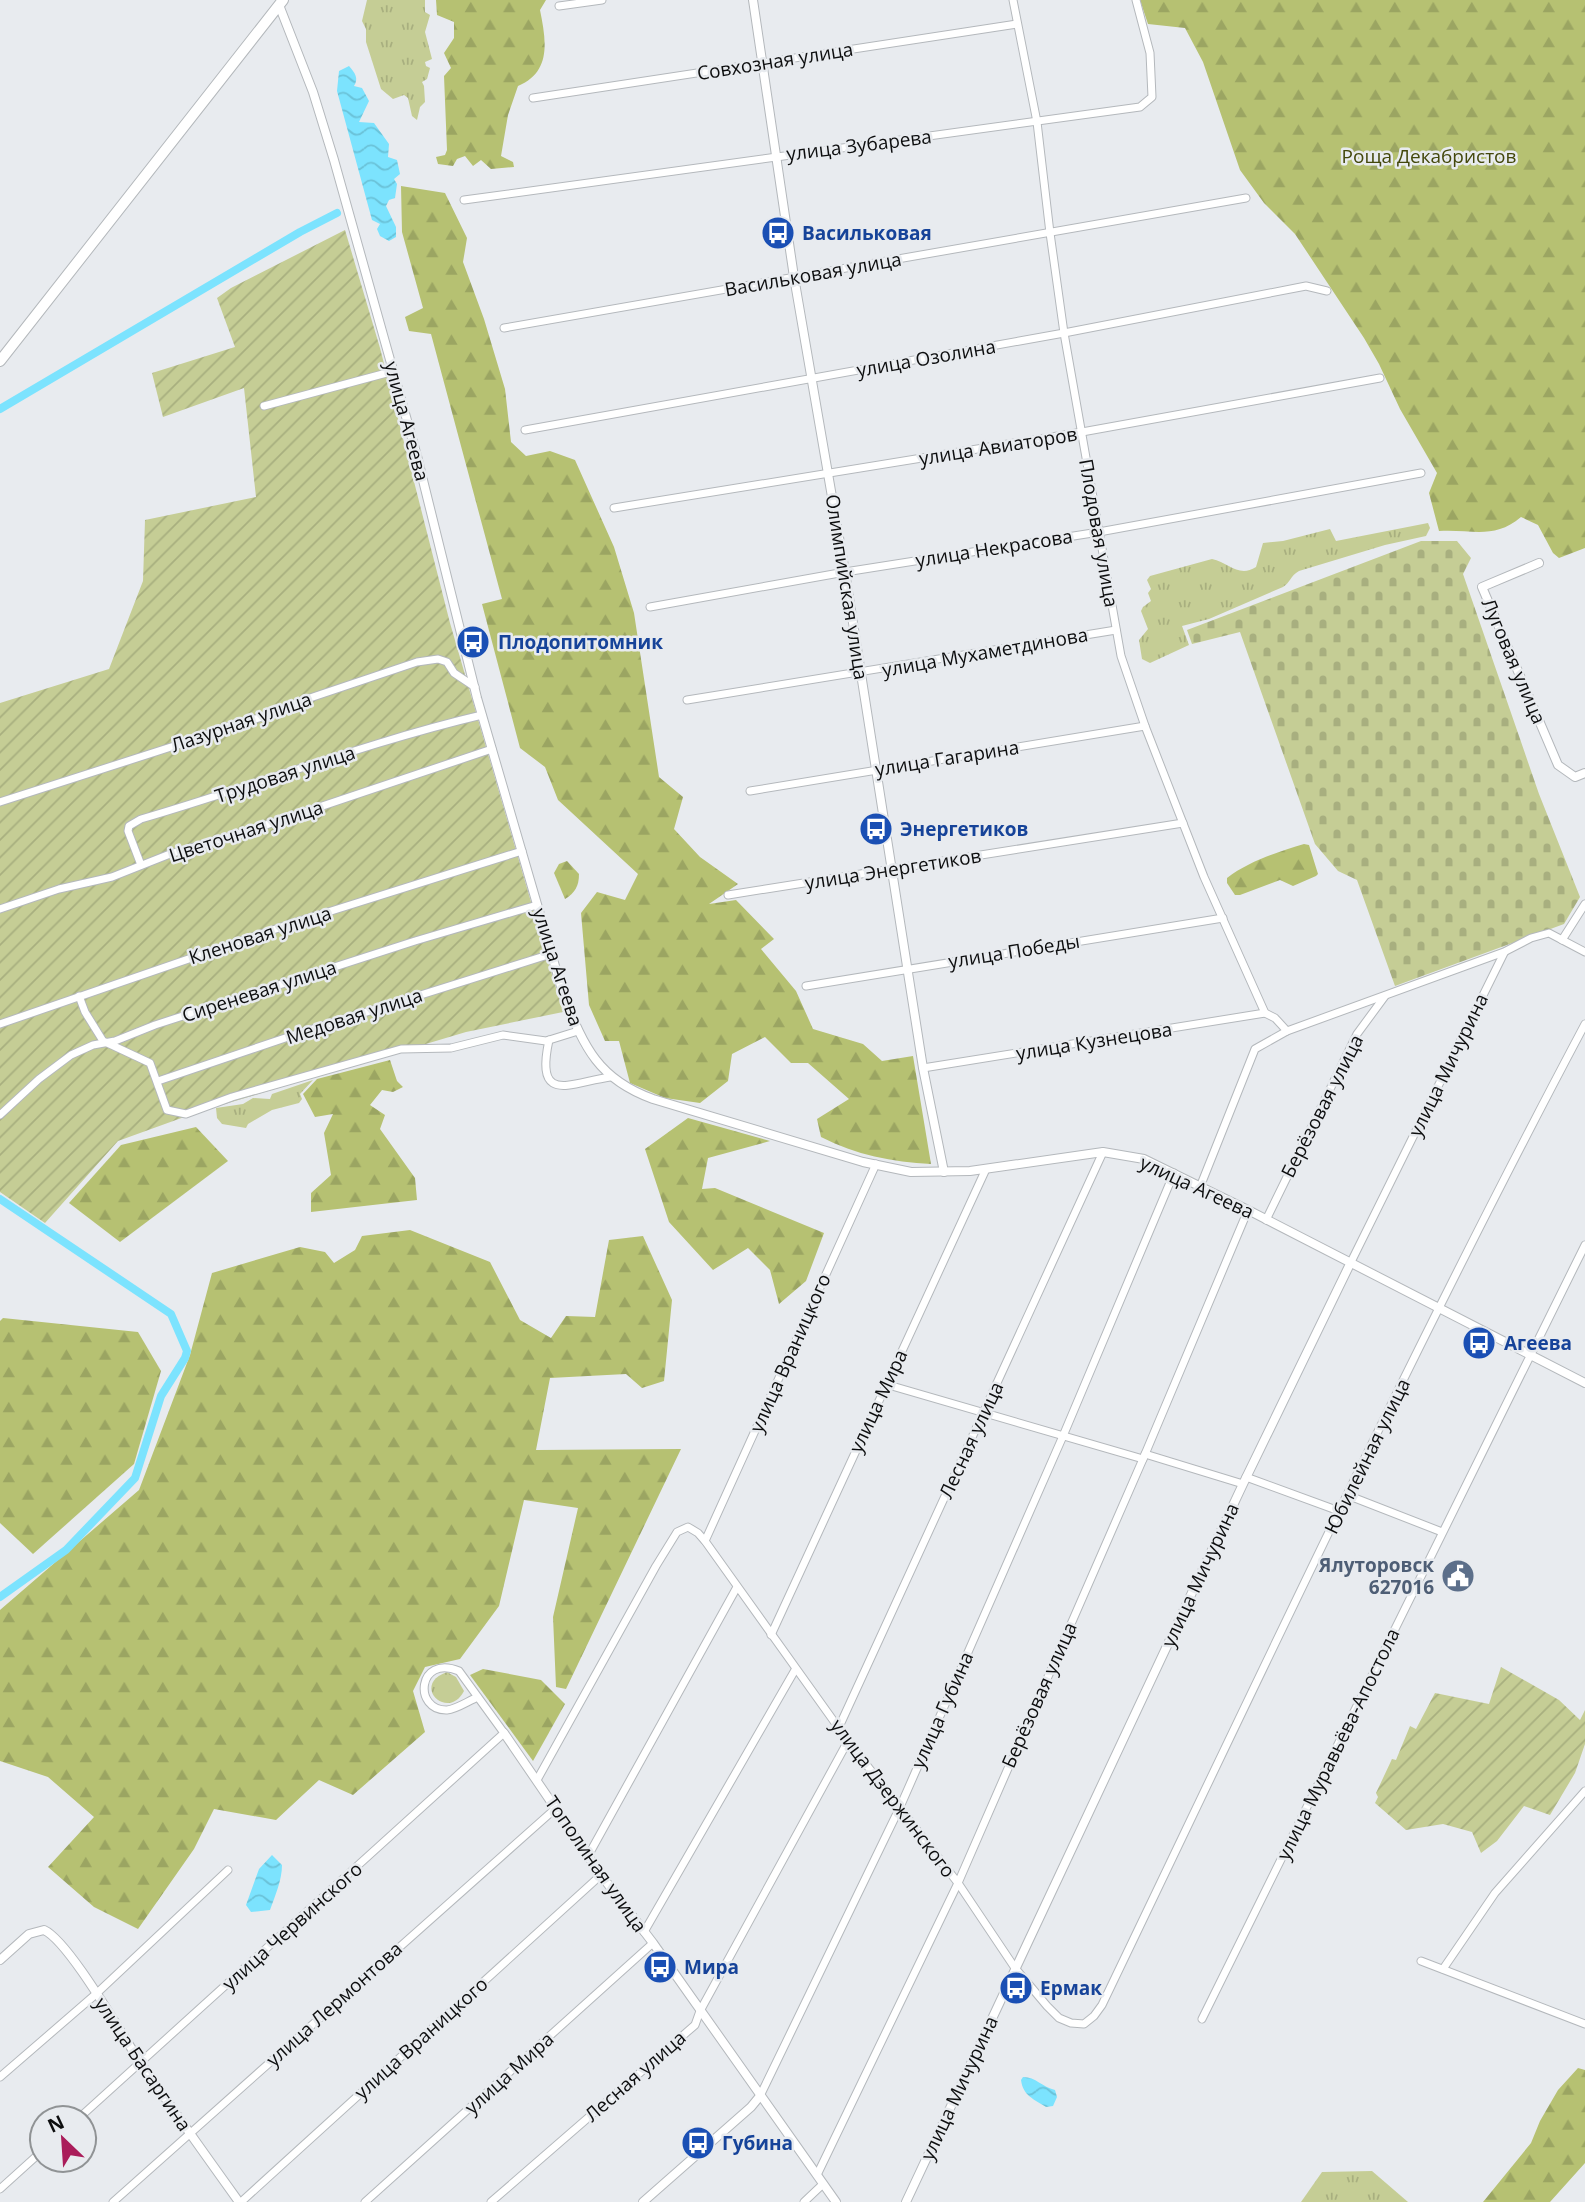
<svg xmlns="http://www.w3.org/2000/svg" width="1585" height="2202" viewBox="0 0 1585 2202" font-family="'Open Sans',sans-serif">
<defs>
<pattern id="grass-tufts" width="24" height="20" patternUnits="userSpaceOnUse" patternTransform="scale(1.75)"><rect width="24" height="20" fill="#c5cd95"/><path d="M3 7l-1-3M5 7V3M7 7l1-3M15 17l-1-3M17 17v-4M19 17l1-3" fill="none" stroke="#a8af7f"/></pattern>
<pattern id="forest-firs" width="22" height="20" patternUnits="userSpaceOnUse" patternTransform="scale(1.75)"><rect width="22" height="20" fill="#b6c172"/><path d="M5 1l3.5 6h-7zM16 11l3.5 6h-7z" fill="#9ba562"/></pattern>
<pattern id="cemetery-stones" width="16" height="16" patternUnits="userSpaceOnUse" patternTransform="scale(1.75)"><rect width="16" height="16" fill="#c5cd95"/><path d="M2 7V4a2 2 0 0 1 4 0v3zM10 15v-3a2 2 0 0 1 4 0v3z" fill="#a8af7f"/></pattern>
<pattern id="garden-furrows" width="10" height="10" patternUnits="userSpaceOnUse" patternTransform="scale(1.75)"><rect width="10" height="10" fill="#c5cd95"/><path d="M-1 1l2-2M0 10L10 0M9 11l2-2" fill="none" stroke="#a8af7f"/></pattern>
<pattern id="water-waves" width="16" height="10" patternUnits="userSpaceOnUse" patternTransform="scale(1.75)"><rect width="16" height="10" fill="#7ce3fe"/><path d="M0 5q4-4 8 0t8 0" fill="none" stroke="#6ac2d8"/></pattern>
</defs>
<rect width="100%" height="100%" fill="#e8ebef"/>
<g fill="url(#grass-tufts)">
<polygon points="367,0 425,0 425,12 430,15 425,32 432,59 425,62 426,66 430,68 427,79 422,82 424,86 425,102 420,107 417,120 412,116 408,98 404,95 393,99 381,89 366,42 366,29 362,21"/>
<path d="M1428,523L1430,528L1426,536L1385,545L1299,571C1290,576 1290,583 1283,587L1209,619L1182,626L1189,645L1150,663L1142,659L1139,640L1148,629L1141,611L1143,607L1151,601L1148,593L1151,589L1147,580L1150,576L1212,559C1229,563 1239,578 1256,567L1263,543L1283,541L1330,529L1336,541Z"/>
<polygon points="313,1080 300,1094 302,1099 299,1103 272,1110 248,1124 246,1128 222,1124 217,1118 216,1108 243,1104 253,1098 270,1099 272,1094"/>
<path d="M447,1672L456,1677L464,1691C448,1722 410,1685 447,1672Z"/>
<polygon points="1372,2171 1408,2202 1301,2202 1322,2172"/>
</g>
<g fill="url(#forest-firs)">
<path d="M436,0H546L540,10C546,40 552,72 518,86L508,115L501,156L513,162L514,167L491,169L481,160L473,166L465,156L457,159L453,166L438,164L436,157L445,155L447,150L444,76L451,68L444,53L454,38V22L437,15Z"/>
<path d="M1140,0H1585V548L1559,558L1553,553L1538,525L1521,517C1494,540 1472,529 1439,531L1429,493L1437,473L1400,409L1379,364L1364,338L1295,234L1264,203L1240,170L1203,62L1185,28L1148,24Z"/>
<path d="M401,186L445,193L467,238L463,262L484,319L505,389L511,442L526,456L550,451L575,460L614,547L634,613L659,777L683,797L674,829L700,857L738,884L709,904L736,900L774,939L761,949L796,991L813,1029L863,1044L882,1061L913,1056L931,1164C892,1162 856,1155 821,1137L817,1119L849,1099L808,1063H791L765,1037L732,1054L728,1081L700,1103L665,1098L630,1083L619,1041H605L589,1005L581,913L597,892L625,900L638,874L558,800L545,767L520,748L482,604L502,599L431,334L409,331L405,317L423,308L402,232Z"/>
<path d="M1304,844L1309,845L1318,874L1316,876L1293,886L1280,880L1240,895H1235L1227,883V878C1249,861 1278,852 1304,844Z"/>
<path d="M567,861L579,874C579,886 575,893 565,899L554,873L559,864Z"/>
<polygon points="390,1060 397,1081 403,1087 393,1092 382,1090 370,1105 385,1115 380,1129 415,1178 417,1200 311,1212 311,1193 331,1175 324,1133 333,1114 315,1117 303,1094 317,1079"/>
<polygon points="688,1118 770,1141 708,1158 702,1189 715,1188 824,1233 806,1281 779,1304 770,1270 748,1248 713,1270 669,1222 645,1149"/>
<polygon points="196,1127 228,1161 120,1242 69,1203 121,1145"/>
<polygon points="410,1230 490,1262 520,1320 551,1338 566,1316 595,1317 609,1240 643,1236 672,1300 664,1381 642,1388 626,1374 550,1378 536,1450 681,1449 566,1689 556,1687 553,1617 578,1508 524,1500 499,1606 460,1659 425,1667 413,1691 425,1732 353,1795 319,1780 276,1820 214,1809 194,1849 138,1929 94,1907 48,1867 94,1817 48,1777 0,1761 0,1610 139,1490 190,1355 212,1273 300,1247 325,1252 334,1263 355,1250 362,1236"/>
<polygon points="3,1318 138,1332 161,1371 134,1464 33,1554 0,1523 0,1321"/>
<polygon points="483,1669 541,1680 565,1704 533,1761 470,1675"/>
<polygon points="1578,2068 1585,2070 1585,2163 1550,2202 1483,2202 1531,2143 1540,2121 1558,2090"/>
</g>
<polygon fill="url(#cemetery-stones)" points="1421,541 1457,541 1471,558 1463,574 1539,794 1580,897 1564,924 1395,986 1357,880 1338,871 1315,844 1240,632 1192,644 1187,630"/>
<g fill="url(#garden-furrows)">
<polygon points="345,230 380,348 450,623 563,1012 466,1032 198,1112 118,1141 45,1223 0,1192 0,703 109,669 143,581 145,520 256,497 244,388 163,417 152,373 235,347 217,298 231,288"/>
<polygon points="1501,1667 1559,1700 1580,1720 1585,1710 1585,1744 1575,1773 1550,1815 1524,1806 1497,1841 1481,1853 1472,1832 1443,1824 1406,1830 1375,1803 1378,1797 1376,1793 1392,1759 1396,1760 1410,1726 1416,1729 1435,1693 1489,1704"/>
</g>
<g fill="url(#water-waves)">
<path d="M349,66C355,73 359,78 354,86L362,88L369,101L359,122L374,123L389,144L388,157L397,160L400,174L394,179L397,184L395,198L389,200L386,206L396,227V237L389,241L380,236L377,229L380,224L372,220L337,91L339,71Z"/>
<path d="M272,1855L282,1865C282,1880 275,1896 270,1910L251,1912L246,1905L259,1869Z"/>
<path d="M1023,2077C1036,2077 1042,2087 1055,2090L1057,2097L1053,2106L1046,2107C1034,2099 1023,2096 1021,2080Z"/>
</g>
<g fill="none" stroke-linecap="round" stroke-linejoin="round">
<g stroke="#7ce3fe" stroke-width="8">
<polyline points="0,409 300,232 337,213"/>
<polyline points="0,1199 171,1314 187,1351 185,1358 161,1396 135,1478 66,1550 0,1597"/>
</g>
<defs>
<g id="minor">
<polyline points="1013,0 1037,122 1050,233 1064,333 1121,656 1145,726 1204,877 1265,1013 1275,1018 1287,1031"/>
<polyline points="559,6 602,0"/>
<polyline points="533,98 1017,24"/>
<polyline points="464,200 1140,107 1152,97 1150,53 1136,0"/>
<polyline points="504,328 1246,198"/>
<polyline points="264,406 394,371"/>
<polyline points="525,430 1064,333 1306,286 1327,291"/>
<polyline points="614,508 1082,432 1380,378"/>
<polyline points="650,607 845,572 1099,532 1421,473"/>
<polyline points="687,700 1116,630"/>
<polyline points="750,791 1145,726"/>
<polyline points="0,802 199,738 226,727 266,716 304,700 417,662 438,659 447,662 454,673 475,687"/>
<path d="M141,865L128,831L129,826L141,819C255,786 367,742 482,715"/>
<polyline points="728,895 1183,823"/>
<polyline points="0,909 59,889 112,877 170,854 248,831 492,749"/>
<polyline points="1562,940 1585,904"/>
<polyline points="806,986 1223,918"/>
<polyline points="79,996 85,1012 103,1041 150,1063 167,1110 186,1114 232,1097 401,1049 451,1048 503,1035 546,1041 578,1031"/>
<polyline points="0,1024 293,923 522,851"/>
<path d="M549,1040C535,1105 569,1083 610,1077"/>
<polyline points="923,1068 1265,1013"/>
<polyline points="158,1081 303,1032 551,954"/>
<polyline points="0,1115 39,1079 71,1055 93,1045 115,1041 155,1025 415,941 537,905"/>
<polyline points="1200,1187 1255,1049 1287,1031 1504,952 1531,938 1549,933 1585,952"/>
<polyline points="1266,1220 1357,1034 1385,996"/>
<polyline points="1350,1264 1504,953"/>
<polyline points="885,1384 1143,1459"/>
<polyline points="1145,1454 1243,1484"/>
<polyline points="1246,1477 1339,1511"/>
<polyline points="1347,1495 1442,1532"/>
<polyline points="705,1541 876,1164"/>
<polyline points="771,1635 986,1169"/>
<polyline points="839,1727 1103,1152"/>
<path d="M537,1780L656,1566L677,1532L688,1527L698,1533L705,1541L848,1741L958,1883L1015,1968L1047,2006L1059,2018L1071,2023L1084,2024L1094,2016L1102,2005C1260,1676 1414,1346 1585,1024"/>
<polyline points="588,1856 737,1587"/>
<polyline points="644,1932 795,1670"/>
<polyline points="1421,1961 1585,2024"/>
<polyline points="1443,1969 1495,1893 1585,1791"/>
<polyline points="1202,2019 1585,1245"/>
<polyline points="0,2077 96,1994 228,1870"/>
<polyline points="760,2096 900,1807 1063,1436 1174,1173"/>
<path d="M79,2118L504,1733L459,1671C417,1654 413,1711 447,1710C457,1709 468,1701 478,1697"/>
<polyline points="817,2175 958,1883 1143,1459 1248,1210"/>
<polyline points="0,2189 42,2151"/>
<polyline points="113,2202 556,1808"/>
<polyline points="241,2202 601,1875"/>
<polyline points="365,2202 653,1943"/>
<polyline points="491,2202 695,2025 700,2011 848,1741"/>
<polyline points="804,2202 823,2184"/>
</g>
<g id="tertiary">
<polyline points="753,0 794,277 845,572 923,1068 944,1172"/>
<path d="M279,5L313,92L334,160L417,456L477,698L564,997C585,1048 598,1079 653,1099L863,1162L911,1172L970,1171L1103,1152L1144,1159L1248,1210L1585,1383"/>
<polyline points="1539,563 1482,587 1558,765 1575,777 1585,773"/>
<polyline points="504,1733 601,1875 653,1943 836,2202"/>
<path d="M0,1960L29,1934L44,1930C69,1941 123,2037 142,2065C174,2111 206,2156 239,2202"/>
<polyline points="643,2202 751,2107 760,2096"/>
<polyline points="906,2202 1243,1484 1350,1264"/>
</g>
<polyline id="primary" points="0,361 283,0"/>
</defs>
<use href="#minor" stroke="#b4b8bc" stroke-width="9"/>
<use href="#tertiary" stroke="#b4b8bc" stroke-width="10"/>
<use href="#primary" stroke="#b4b8bc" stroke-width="12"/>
<use href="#minor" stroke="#fff" stroke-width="7"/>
<use href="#tertiary" stroke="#fff" stroke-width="8"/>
<use href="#primary" stroke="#fff" stroke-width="10"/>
</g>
<defs>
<symbol id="bus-disc" viewBox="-11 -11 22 22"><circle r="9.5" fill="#1a4fb4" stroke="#e8ebef"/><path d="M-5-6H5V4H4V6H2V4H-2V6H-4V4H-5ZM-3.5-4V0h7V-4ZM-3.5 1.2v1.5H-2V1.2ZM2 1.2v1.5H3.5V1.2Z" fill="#fff"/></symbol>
<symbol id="civic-disc" viewBox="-11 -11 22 22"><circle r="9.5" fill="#5c6f8a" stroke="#e8ebef"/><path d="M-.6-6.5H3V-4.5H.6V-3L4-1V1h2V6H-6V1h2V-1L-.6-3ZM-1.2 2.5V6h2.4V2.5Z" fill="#fff"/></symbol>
</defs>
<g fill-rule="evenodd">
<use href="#bus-disc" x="759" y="214" width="38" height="38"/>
<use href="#bus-disc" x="454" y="623" width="38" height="38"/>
<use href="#bus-disc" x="857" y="810" width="38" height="38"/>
<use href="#bus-disc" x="1460" y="1324" width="38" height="38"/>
<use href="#civic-disc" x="1439" y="1557" width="38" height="38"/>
<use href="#bus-disc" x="641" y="1948" width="38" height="38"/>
<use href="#bus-disc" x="997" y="1969" width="38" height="38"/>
<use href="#bus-disc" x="679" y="2124" width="38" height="38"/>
</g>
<g text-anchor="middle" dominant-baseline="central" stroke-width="5" stroke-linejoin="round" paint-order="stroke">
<g font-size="19" fill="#0d0e0f" stroke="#e8ebef">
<text transform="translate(775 61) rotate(-9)">Совхозная улица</text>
<text transform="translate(859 145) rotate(-7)">улица Зубарева</text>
<text transform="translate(813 274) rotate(-10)">Васильковая улица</text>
<text transform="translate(926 358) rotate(-10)">улица Озолина</text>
<text transform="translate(407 421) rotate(75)">улица Агеева</text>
<text transform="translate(998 446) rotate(-9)">улица Авиаторов</text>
<text transform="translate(1099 533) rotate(80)">Плодовая улица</text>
<text transform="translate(994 548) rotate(-9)">улица Некрасова</text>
<text transform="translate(847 587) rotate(81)">Олимпийская улица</text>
<text transform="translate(985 652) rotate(-10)">улица Мухаметдинова</text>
<text transform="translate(1514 661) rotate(67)">Луговая улица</text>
<text transform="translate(241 722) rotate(-19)">Лазурная улица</text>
<text transform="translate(947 758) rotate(-9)">улица Гагарина</text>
<text transform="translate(285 774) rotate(-18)">Трудовая улица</text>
<text transform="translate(246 831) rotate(-18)">Цветочная улица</text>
<text transform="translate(893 869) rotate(-9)">улица Энергетиков</text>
<text transform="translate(260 935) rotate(-18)">Кленовая улица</text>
<text transform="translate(1014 951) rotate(-9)">улица Победы</text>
<text transform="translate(558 967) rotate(72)">улица Агеева</text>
<text transform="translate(259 991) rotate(-18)">Сиреневая улица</text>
<text transform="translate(354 1016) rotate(-18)">Медовая улица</text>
<text transform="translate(1094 1041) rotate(-9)">улица Кузнецова</text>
<text transform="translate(1448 1065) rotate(-64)">улица Мичурина</text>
<text transform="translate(1322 1106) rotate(-63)">Берёзовая улица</text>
<text transform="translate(1197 1187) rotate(25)">улица Агеева</text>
<text transform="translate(790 1353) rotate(-66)">улица Враницкого</text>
<text transform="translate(878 1401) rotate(-65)">улица Мира</text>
<text transform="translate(971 1440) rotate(-65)">Лесная улица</text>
<text transform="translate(1367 1456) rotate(-64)">Юбилейная улица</text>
<text transform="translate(1200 1575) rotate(-65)">улица Мичурина</text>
<text transform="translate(1039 1695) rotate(-66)">Берёзовая улица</text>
<text transform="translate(942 1710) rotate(-66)">улица Губина</text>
<text transform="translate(1338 1744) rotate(-64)">улица Муравьёва-Апостола</text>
<text transform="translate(893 1798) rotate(53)">улица Дзержинского</text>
<text transform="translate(596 1864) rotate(55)">Тополиная улица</text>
<text transform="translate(292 1926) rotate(-42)">улица Червинского</text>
<text transform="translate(334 2004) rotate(-42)">улица Лермонтова</text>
<text transform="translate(421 2038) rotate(-42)">улица Враницкого</text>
<text transform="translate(143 2064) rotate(56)">улица Басаргина</text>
<text transform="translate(509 2073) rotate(-42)">улица Мира</text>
<text transform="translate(635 2076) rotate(-41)">Лесная улица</text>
<text transform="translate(959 2088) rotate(-65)">улица Мичурина</text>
</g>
<g font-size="19" fill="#43480c" stroke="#e8ebef">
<text x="1429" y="156">Роща Декабристов</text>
</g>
<g font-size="19" font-weight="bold" fill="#164399" stroke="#e8ebef" text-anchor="start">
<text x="802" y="233">Васильковая</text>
<text x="498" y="642">Плодопитомник</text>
<text x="900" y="829">Энергетиков</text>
<text x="1504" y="1343">Агеева</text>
<text x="684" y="1967">Мира</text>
<text x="1040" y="1988">Ермак</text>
<text x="722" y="2143">Губина</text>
</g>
<g font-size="19" font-weight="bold" fill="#4e5e75" stroke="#e8ebef" text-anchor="end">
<text x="1434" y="1565">Ялуторовск<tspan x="1434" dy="22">627016</tspan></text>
</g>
</g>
<g transform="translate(63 2139) rotate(335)"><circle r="33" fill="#e8ebef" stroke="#909395" stroke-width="2"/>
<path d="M0-5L12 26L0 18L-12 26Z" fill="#aa1c5a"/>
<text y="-10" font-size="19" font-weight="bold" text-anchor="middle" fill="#0d0e0f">N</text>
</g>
</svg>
